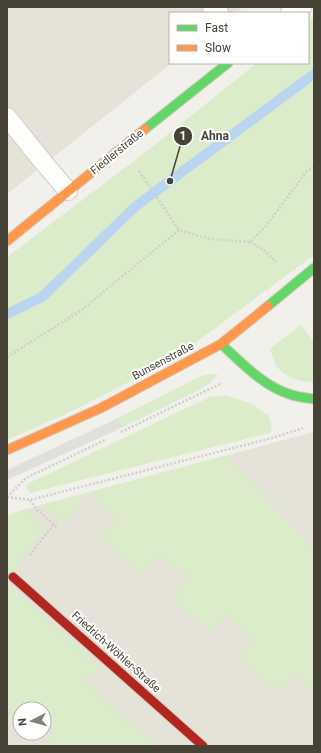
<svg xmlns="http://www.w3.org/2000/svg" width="321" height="753" viewBox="0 0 321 753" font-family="Roboto,sans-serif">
<rect width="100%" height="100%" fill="#f1f0ea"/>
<g fill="#e5e2d7" fill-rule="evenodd">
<polygon points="7,7 243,7 235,13 170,13 170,63 172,63 7,194"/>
<path d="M314,432V746H7V516L26,509ZM20,709H44V733H20Z"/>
</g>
<g fill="#dbecca">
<polygon points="314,17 314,255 172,360 70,412 7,440 7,257 142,155 257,63 308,63 308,22"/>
<path d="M301,325L314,342V382C300,382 286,378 277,367C274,363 272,354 270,349Z"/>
<polygon points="212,374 218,374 211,382 197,391 123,427 118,418 193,380 201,376"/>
<polygon points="226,395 252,404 268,415 272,427 270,433 30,493 26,488 27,484 210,397"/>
<polygon points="225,456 314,547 314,691 295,674 279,693 239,658 254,640 225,615 210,632 172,599 189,579 159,555 142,574 100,538 117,519 89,493 62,523 41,505"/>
<polygon points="25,509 45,527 7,580 7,516"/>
<polygon points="7,584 104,671 83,679 156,746 41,746 56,730 44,719 44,709 32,709 27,704 23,709 20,709 20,712 12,722 7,718"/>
</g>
<polygon fill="#e0dfda" points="118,418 123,427 7,480 7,470"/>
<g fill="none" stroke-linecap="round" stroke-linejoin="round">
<polyline stroke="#bad5f0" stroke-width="10" points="7,314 42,297 136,206 314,74"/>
<defs>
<polyline id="lane" points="7,117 44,163 68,191"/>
<g id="street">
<polyline points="214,7 217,13"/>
<polyline points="292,13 300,7"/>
</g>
<g id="fast">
<polyline points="145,129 228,63"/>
<polyline points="268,306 314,268"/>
<path d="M221,344C241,362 263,386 289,394C297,397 306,398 314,399"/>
</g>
<g id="slow">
<polyline points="7,241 145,129"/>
<polyline points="7,450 101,408 221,344 268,306"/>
</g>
<polyline id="jam" points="13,577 203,746"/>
</defs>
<use href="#lane" stroke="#cfcdc7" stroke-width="20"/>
<use href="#street" stroke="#cfcdc7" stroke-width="24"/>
<use href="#fast" stroke="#d1cec1" stroke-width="11"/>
<use href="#slow" stroke="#d1cec1" stroke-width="11"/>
<use href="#jam" stroke="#d1cec1" stroke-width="11"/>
<g stroke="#d2cfcb" stroke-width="2.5" stroke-dasharray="2 2" stroke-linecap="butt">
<polyline points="139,171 179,230"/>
<polyline points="250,242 264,250 276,262"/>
<polyline points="7,357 80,311 179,230 210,239 250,242 266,226 307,171 314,167"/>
<polyline points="121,432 222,383"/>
<polyline points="7,497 30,500 272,438 303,428"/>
<polyline points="7,497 26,478 105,440"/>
<polyline points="30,500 36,509 58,528"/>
<polyline points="30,555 54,524"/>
</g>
<use href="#lane" stroke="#fdfdfc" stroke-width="18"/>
<use href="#street" stroke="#fdfdfc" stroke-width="22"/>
<use href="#fast" stroke="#63d668" stroke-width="9"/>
<use href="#slow" stroke="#ff974d" stroke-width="9"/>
<use href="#jam" stroke="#b3261e" stroke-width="9"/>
</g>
<g text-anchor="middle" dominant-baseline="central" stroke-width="4" stroke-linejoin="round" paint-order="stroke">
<g font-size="11" fill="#474236" stroke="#fff">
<text transform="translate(117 152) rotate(-39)">Fiedlerstraße</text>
<text transform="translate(163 361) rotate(-28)">Bunsenstraße</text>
<text transform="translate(116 652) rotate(42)">Friedrich-Wöhler-Straße</text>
</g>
</g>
<path fill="none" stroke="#474236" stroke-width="1.5" d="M170 181L183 136"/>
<g fill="#474236" stroke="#fff" stroke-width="1.5">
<circle cx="170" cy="181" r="4"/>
<circle cx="183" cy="136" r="10"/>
</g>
<g font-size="12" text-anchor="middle" font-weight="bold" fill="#fff">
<text x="183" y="140">1</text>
</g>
<g font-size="12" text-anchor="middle" font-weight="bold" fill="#474236" stroke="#fff" stroke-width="4" stroke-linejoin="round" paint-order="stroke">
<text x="215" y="140">Ahna</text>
</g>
<rect width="321" height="753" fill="none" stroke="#474236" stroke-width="16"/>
<rect x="169" y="12" width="140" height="52" fill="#ffffff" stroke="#b5b3af"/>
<rect x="177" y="25" width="20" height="6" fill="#63d668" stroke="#b5b3af"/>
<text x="205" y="32" font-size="12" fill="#474236">Fast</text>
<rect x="177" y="45" width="20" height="6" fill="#ff974d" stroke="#b5b3af"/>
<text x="205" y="52" font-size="12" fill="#474236">Slow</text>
<g transform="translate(32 721) rotate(264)"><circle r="19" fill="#ffffff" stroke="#b5b3af"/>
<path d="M0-3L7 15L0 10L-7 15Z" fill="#827f75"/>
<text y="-6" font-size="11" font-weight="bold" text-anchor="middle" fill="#474236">N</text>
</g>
</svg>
